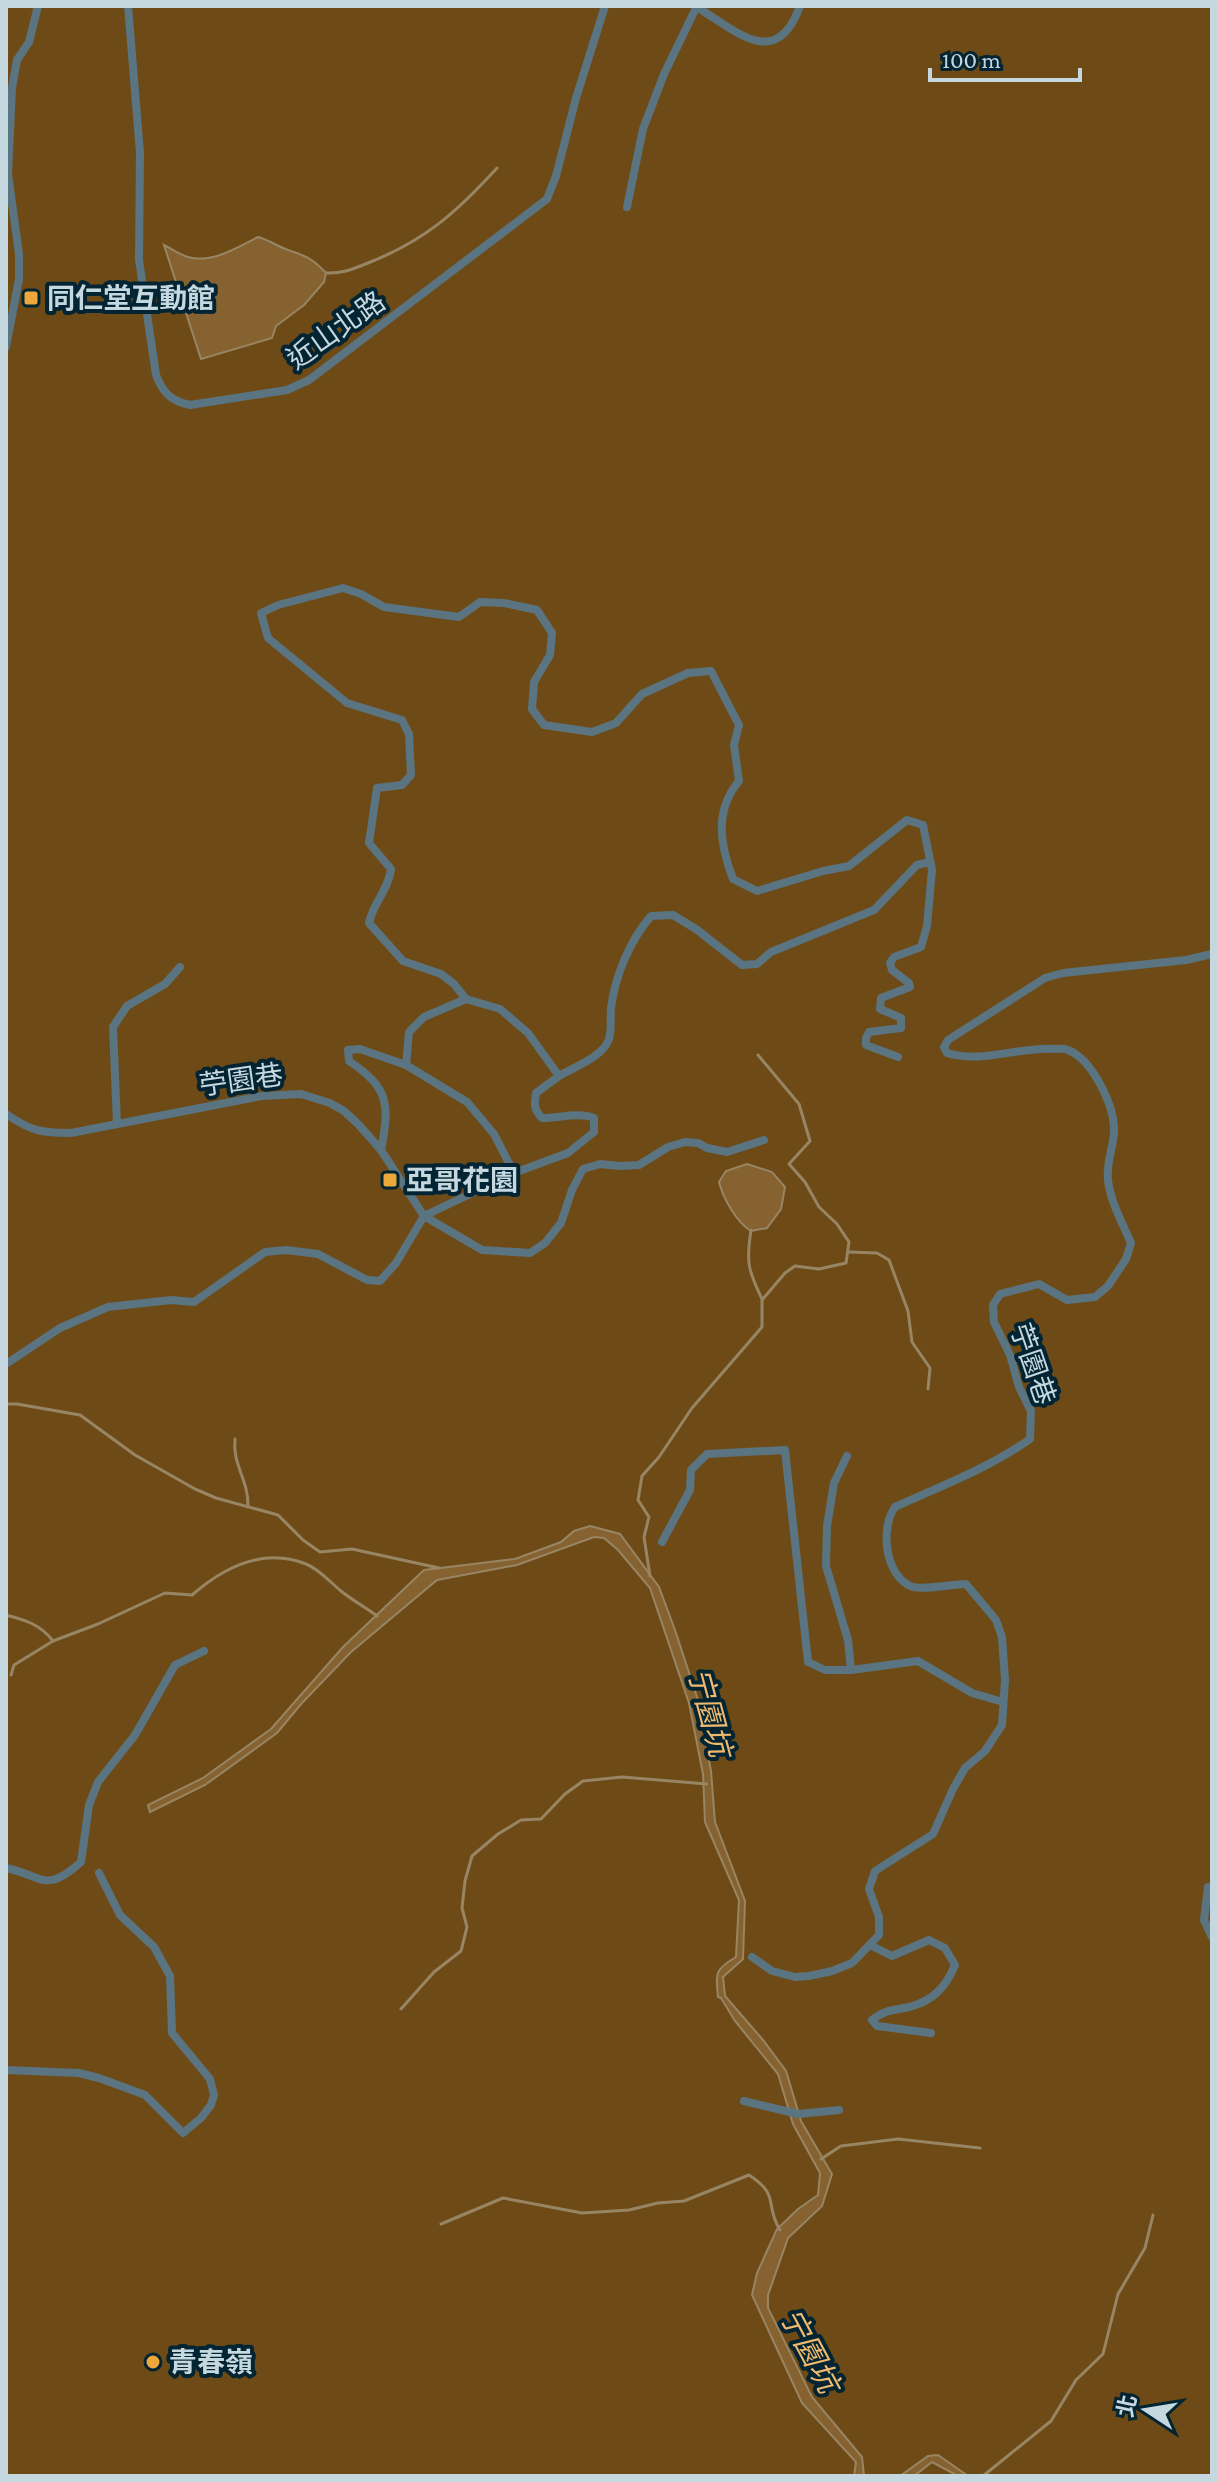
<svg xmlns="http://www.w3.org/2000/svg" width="1218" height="2482" viewBox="0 0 1218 2482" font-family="'Crimson Pro','Noto Sans TC',serif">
<rect width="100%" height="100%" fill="#0e2e3c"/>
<rect fill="#6e4b16" x="6" y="6" width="1206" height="2470"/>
<g fill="#85622f" stroke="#988564" stroke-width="2">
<path d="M258,237C269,240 277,246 288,250C306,256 312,258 326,273L324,282L304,305L276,326L272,338L201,359L164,245C172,249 180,255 188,257C212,264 238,247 258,237Z"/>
<path d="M747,1164L772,1172L785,1187L781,1209L767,1228L751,1231C737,1223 723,1198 719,1182L726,1171Z"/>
<path d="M590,1526L620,1534L659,1587L675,1630L698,1700L711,1771L715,1822L745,1901L743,1959L723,1977L725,1996L763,2040L786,2071L801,2121L832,2174L822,2206L788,2238L768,2295V2308L812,2397L862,2457L864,2476H854L856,2462L802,2403L752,2295L757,2273L777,2229L798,2209L818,2195L820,2173L793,2124L778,2074L735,2021L721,1998L718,1997C716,1973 714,1970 736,1957L739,1900L705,1822L703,1774L689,1703L650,1588L618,1550L604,1538L594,1537L517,1565L437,1580L351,1652L302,1703L277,1733L205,1785L150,1812L148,1805L203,1778L271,1729L343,1647L424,1570L515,1559L561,1542L574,1531Z"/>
<polygon points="938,2455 968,2476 958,2476 932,2462 914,2476 900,2476 928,2456"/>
</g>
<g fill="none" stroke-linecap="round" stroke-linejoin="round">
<g stroke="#988564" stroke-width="3">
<path d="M326,273C342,274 353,269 368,263C424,241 456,213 497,168"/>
<path d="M751,1230C746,1262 748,1270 762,1299"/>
<polyline points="849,1252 877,1253 889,1260 908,1311 912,1342 930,1368 928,1389"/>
<polyline points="6,1404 17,1404 80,1415 135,1455 195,1489 216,1498 278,1515 303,1540 320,1552 352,1549 439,1568"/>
<path d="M235,1439C232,1465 249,1480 248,1507"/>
<polyline points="650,1576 644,1537 649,1517 638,1500 642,1476 659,1457 692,1408 762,1327 762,1300 785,1273 795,1266 819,1269 846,1263 849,1242 837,1224 819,1207 805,1182 789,1164 810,1141 799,1104 758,1055"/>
<path d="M6,1615C25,1620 40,1624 53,1641"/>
<path d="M11,1675L14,1665L53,1641L98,1624L165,1593L192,1595C224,1567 263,1547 306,1564C319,1569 330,1582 341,1591C352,1600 365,1607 377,1616"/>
<polyline points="401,2009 434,1972 461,1951 467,1927 462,1908 465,1881 472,1856 498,1834 521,1820 541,1819 565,1794 583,1781 622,1777 707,1784"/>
<polyline points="821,2159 841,2146 898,2139 980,2148"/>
<path d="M441,2224L503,2198L582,2213L629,2210L658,2203L684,2201L749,2175C781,2196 764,2204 780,2230"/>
<polyline points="983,2476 1051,2421 1076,2380 1103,2354 1118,2294 1145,2248 1153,2215"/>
</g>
<g stroke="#5a7481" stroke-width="8">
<path d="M128,6L140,153L139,260L156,375C163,393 171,401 190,405L287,390L309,380L547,199L556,176L576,98L605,6"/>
<path d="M695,6C734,29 776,73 800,6"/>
<polyline points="627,207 643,129 664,74 697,6"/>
<polyline points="6,347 19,279 19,254 8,174 12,88 17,60 29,42 38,6"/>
<path d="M466,999L454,984L441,974L403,961L369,923C373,903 389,889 391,869L369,843L377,788L402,785L411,775L409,734L402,720L347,703L268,638L261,613L278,605L343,588L361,594L384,607L459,617L480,602L504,603L537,610L552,633L550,655L534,682L532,709L544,725L592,732L616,723L642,694L688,673L711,671L739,725L734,745L739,781C714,811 720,845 733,879L757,891L823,871L849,866L907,820L923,825L932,870L927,926L921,947L894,957L890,963L892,970L909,983L910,987L881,998L880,1009L901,1018V1028L869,1032L866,1038V1045L898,1057"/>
<polyline points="406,1065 467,1102 494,1134 514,1173"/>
<path d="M6,1114C31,1131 41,1133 71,1133L262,1096L301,1094L330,1103L344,1111L359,1125L381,1150L424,1216L396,1263L380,1281L367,1280L318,1254L286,1250L265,1252L194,1302L171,1300L108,1307L60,1328L6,1364"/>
<polyline points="117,1124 113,1027 127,1006 165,984 180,967"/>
<path d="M381,1150C390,1104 389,1088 349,1061L348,1050L360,1049L406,1065L409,1032L424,1017L466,999L500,1009L528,1033L559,1076C574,1067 603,1057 609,1039C612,1030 610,1017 611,1008C615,976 630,940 651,916L673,915L696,929L742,965L757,964L771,952L874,910L917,865L929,862"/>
<polyline points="424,1216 482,1250 530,1253 545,1243 561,1223 572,1190 583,1169 600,1164 620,1166 639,1165 668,1147 685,1142 698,1143 707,1148 727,1152 764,1140"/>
<path d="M424,1216L514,1173L568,1153L594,1132V1118C579,1112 559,1118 542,1118C534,1110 534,1104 536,1093L559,1076"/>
<polyline points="847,1456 834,1483 827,1526 826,1566 848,1640 851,1670"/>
<polyline points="662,1542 690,1490 691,1470 707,1454 785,1450 808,1662 825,1670 851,1670 918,1661 972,1693 1003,1702"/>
<path d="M6,1868C44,1876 45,1894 81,1862L89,1805L98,1782L135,1735L175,1665L204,1651"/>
<polyline points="1208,1887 1204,1920 1212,1937"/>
<path d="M870,1945L892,1956L929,1940L945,1948L955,1965C946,1987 933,2001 909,2007C892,2011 886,2009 872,2020L877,2026L931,2033"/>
<path d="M752,1957L772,1971L795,1977L809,1976L832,1971L852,1963L879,1935V1917L869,1889L875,1871L933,1834L953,1789L965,1768L985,1751L1002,1725L1005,1680L1002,1637L996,1620L966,1584C952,1584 920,1591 910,1586C885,1574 880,1528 895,1507C941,1486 989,1468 1030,1439L1031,1411L1019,1387L1010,1355L994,1322L993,1305L1000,1294L1039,1284L1067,1300L1095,1297L1108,1286L1126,1259L1131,1243C1123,1224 1110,1201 1108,1180C1106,1163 1113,1149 1114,1132C1115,1107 1093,1060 1068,1050C1064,1048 1060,1049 1056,1049C1020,1046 982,1064 947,1053L944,1047L948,1040L1045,978L1063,973L1186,960L1212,954"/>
<polyline points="6,2070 79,2073 99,2078 145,2095 183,2133 201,2118 211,2105 214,2095 210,2079 172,2033 170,1976 154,1947 120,1915 99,1873"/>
<polyline points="744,2101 798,2114 839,2110"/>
</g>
</g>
<g fill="#eda83b" stroke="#032432" stroke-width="3">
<rect x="23" y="290" width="16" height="16" rx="4"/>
<rect x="382" y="1172" width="16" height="16" rx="4"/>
<circle cx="153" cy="2362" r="8"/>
</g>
<g text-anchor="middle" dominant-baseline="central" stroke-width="8" stroke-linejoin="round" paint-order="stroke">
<g font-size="28" font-weight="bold" fill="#c5d7df" stroke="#032432" text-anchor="start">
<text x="47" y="298">同仁堂互動館</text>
<text x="406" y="1180">亞哥花園</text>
<text x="169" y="2362">青春嶺</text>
</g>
<g font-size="28" fill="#c5d7df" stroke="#032432">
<text transform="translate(336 330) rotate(-35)">近山北路</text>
<text transform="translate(241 1080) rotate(-8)">苧園巷</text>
<text transform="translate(1033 1364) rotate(71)">苧園巷</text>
</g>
<g font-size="30" font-style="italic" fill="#efb96e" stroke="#032432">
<text transform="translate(710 1712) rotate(75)">宁園坑</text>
<text transform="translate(810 2350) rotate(62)">宁園坑</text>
</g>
</g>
<rect width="1218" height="2482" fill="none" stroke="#c5d7df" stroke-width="16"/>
<g transform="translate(1146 2410) rotate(282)" stroke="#032432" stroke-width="6" paint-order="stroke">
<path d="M0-6L14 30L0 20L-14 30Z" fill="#c5d7df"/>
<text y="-12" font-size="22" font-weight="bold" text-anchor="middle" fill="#c5d7df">北</text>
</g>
<path d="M930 68v12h150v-12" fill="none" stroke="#c5d7df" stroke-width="4"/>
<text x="942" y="68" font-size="24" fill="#c5d7df" stroke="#032432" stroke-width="6" paint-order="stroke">100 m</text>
</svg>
